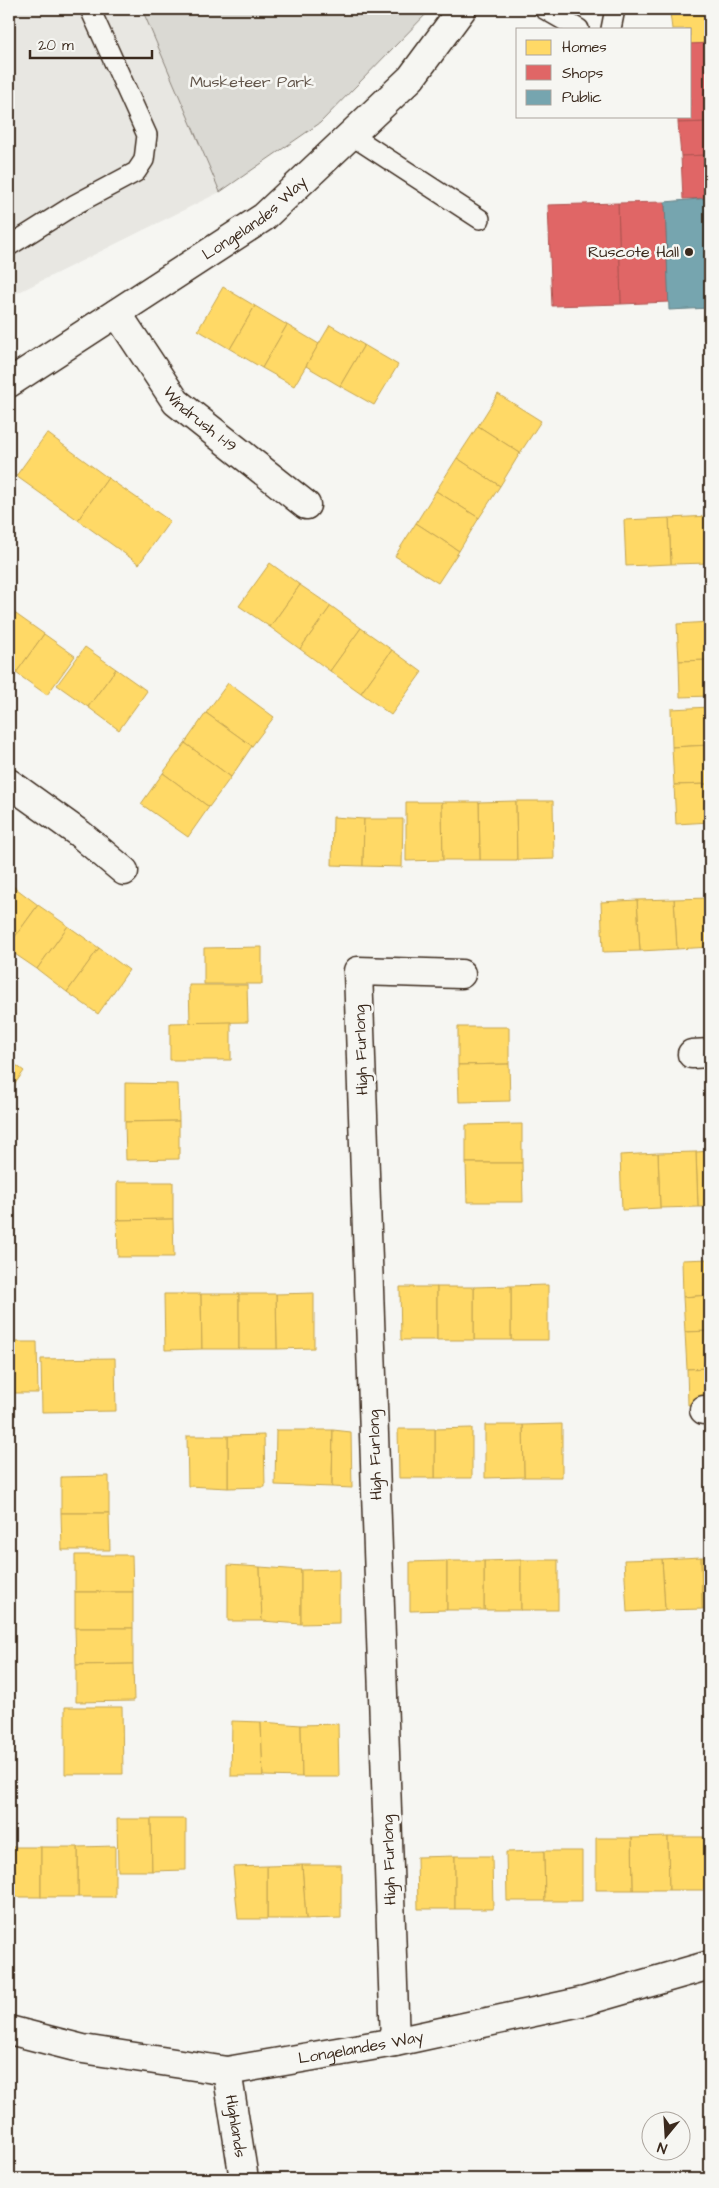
<svg xmlns="http://www.w3.org/2000/svg" width="719" height="2188" viewBox="0 0 719 2188" font-family="'Architects Daughter',sans-serif">
<rect width="100%" height="100%" fill="#f6f6f2"/>
<filter id="ink" filterUnits="userSpaceOnUse"><feTurbulence type="fractalNoise" baseFrequency=".02" numOctaves="2"/><feDisplacementMap in="SourceGraphic" scale="10" xChannelSelector="R" yChannelSelector="G"/><feConvolveMatrix kernelMatrix="1 2 1 2 8 2 1 2 1" color-interpolation-filters="sRGB"/></filter>
<g filter="url(#ink)">
<polygon fill="#e8e7e2" points="9,9 142,9 220,192 9,297"/>
<polygon fill="#dad9d3" stroke="#8a8278" points="142,9 431,9 320,123 220,192"/>
<g fill="#ffd966" stroke="#c4a450">
<polygon points="710,12 710,43 690,44 690,29 672,29 670,13"/>
<polygon points="223,287 255,306 230,349 198,330"/>
<polygon points="255,306 287,325 262,368 230,349"/>
<polygon points="287,325 319,344 294,386 262,368"/>
<polygon points="330,325 364,345 340,386 306,366"/>
<polygon points="364,345 398,365 374,405 340,386"/>
<polygon points="498,394 541,421 520,453 478,426"/>
<polygon points="478,426 520,453 500,486 457,458"/>
<polygon points="47,433 108,478 78,520 16,476"/>
<polygon points="457,458 500,486 479,518 436,491"/>
<polygon points="108,478 170,521 139,564 78,520"/>
<polygon points="436,491 479,518 459,551 416,523"/>
<polygon points="710,516 710,563 671,564 669,518"/>
<polygon points="669,518 671,564 626,566 624,520"/>
<polygon points="416,523 459,551 438,583 395,556"/>
<polygon points="270,563 300,585 270,627 239,606"/>
<polygon points="300,585 331,606 300,649 270,627"/>
<polygon points="331,606 361,628 330,671 300,649"/>
<polygon points="13,612 44,634 16,673 9,667 9,618"/>
<polygon points="710,622 710,660 679,661 677,624"/>
<polygon points="361,628 392,650 361,693 330,671"/>
<polygon points="44,634 75,656 47,695 16,673"/>
<polygon points="85,647 116,669 88,707 57,685"/>
<polygon points="392,650 422,672 391,715 361,693"/>
<polygon points="710,660 710,696 680,697 679,661"/>
<polygon points="116,669 147,691 119,730 88,707"/>
<polygon points="228,683 274,717 252,746 206,713"/>
<polygon points="710,707 710,745 672,747 671,709"/>
<polygon points="206,713 252,746 231,777 185,743"/>
<polygon points="185,743 231,777 209,807 163,773"/>
<polygon points="710,745 710,784 674,785 672,747"/>
<polygon points="163,773 209,807 188,837 141,804"/>
<polygon points="710,784 710,822 676,824 674,785"/>
<polygon points="516,801 517,860 480,860 479,802"/>
<polygon points="516,801 553,801 554,859 517,860"/>
<polygon points="406,802 442,802 443,860 406,861"/>
<polygon points="442,802 479,802 480,860 443,860"/>
<polygon points="333,817 364,819 363,866 332,865"/>
<polygon points="364,819 403,819 402,867 363,866"/>
<polygon points="9,883 38,905 9,945"/>
<polygon points="710,898 710,947 677,949 674,899"/>
<polygon points="674,899 677,949 640,951 637,900"/>
<polygon points="637,900 640,951 603,952 601,902"/>
<polygon points="38,905 68,926 37,969 9,950 9,945"/>
<polygon points="68,926 99,948 67,992 37,969"/>
<polygon points="262,947 262,984 204,984 204,948"/>
<polygon points="99,948 129,970 98,1014 67,992"/>
<polygon points="189,985 247,985 248,1022 190,1023"/>
<polygon points="231,1022 231,1060 170,1060 170,1023"/>
<polygon points="458,1027 509,1027 509,1064 458,1065"/>
<polygon points="9,1060 24,1071 9,1092"/>
<polygon points="509,1064 510,1101 459,1102 458,1065"/>
<polygon points="125,1083 178,1084 179,1121 125,1122"/>
<polygon points="179,1121 179,1159 126,1160 125,1122"/>
<polygon points="522,1124 522,1163 466,1163 466,1125"/>
<polygon points="710,1151 710,1207 698,1207 696,1152"/>
<polygon points="696,1152 698,1207 660,1208 658,1153"/>
<polygon points="658,1153 660,1208 622,1210 620,1155"/>
<polygon points="466,1163 522,1163 523,1202 467,1202"/>
<polygon points="117,1182 173,1182 173,1219 117,1220"/>
<polygon points="173,1219 174,1257 118,1257 117,1220"/>
<polygon points="710,1259 710,1295 683,1297 682,1260"/>
<polygon points="548,1285 548,1340 511,1340 511,1286"/>
<polygon points="511,1286 511,1340 474,1340 474,1287"/>
<polygon points="400,1287 437,1287 437,1340 401,1340"/>
<rect x="437" y="1287" width="37" height="53"/>
<polygon points="314,1293 314,1348 277,1349 276,1294"/>
<polygon points="164,1294 201,1294 202,1349 165,1350"/>
<polygon points="201,1294 239,1294 239,1349 202,1349"/>
<polygon points="239,1294 276,1294 277,1349 239,1349"/>
<polygon points="710,1295 710,1331 685,1332 683,1297"/>
<polygon points="710,1331 710,1368 687,1369 685,1332"/>
<polygon points="9,1342 37,1342 38,1393 9,1393"/>
<polygon points="115,1358 116,1411 42,1412 41,1359"/>
<polygon points="710,1368 710,1404 688,1405 687,1369"/>
<polygon points="562,1424 562,1477 524,1477 523,1425"/>
<polygon points="485,1425 523,1425 524,1477 485,1478"/>
<polygon points="472,1428 472,1478 435,1478 435,1429"/>
<polygon points="398,1429 435,1429 435,1478 399,1478"/>
<polygon points="276,1430 333,1430 332,1487 275,1485"/>
<polygon points="333,1430 351,1432 352,1488 332,1487"/>
<polygon points="264,1435 265,1487 228,1488 228,1436"/>
<polygon points="187,1436 228,1436 228,1488 188,1486"/>
<polygon points="109,1476 109,1513 61,1513 61,1477"/>
<polygon points="61,1513 109,1513 110,1550 62,1550"/>
<polygon points="75,1555 132,1555 133,1592 75,1592"/>
<polygon points="701,1557 710,1557 710,1608 702,1609"/>
<polygon points="701,1557 702,1609 665,1610 662,1559"/>
<polygon points="662,1559 665,1610 627,1612 624,1560"/>
<polygon points="521,1560 521,1610 484,1610 484,1561"/>
<rect x="521" y="1560" width="37" height="50"/>
<polygon points="447,1561 447,1610 410,1611 410,1562"/>
<rect x="447" y="1561" width="37" height="49"/>
<polygon points="228,1565 260,1567 262,1621 228,1621"/>
<polygon points="260,1567 301,1570 301,1624 262,1621"/>
<polygon points="339,1569 339,1623 301,1624 301,1570"/>
<rect x="75" y="1592" width="58" height="36"/>
<polygon points="75,1628 133,1628 133,1664 76,1665"/>
<polygon points="133,1664 134,1701 76,1702 76,1665"/>
<polygon points="65,1707 122,1707 123,1774 65,1774"/>
<polygon points="232,1721 261,1722 263,1776 231,1776"/>
<polygon points="261,1722 301,1725 302,1777 263,1776"/>
<polygon points="338,1724 339,1777 302,1777 301,1725"/>
<polygon points="117,1819 151,1819 152,1871 118,1871"/>
<polygon points="151,1819 186,1819 186,1870 152,1871"/>
<polygon points="668,1837 669,1890 633,1890 632,1838"/>
<polygon points="668,1837 704,1837 705,1890 669,1890"/>
<polygon points="596,1838 632,1838 633,1890 596,1890"/>
<polygon points="115,1846 115,1897 78,1897 78,1847"/>
<rect x="9" y="1847" width="32" height="50"/>
<rect x="41" y="1847" width="37" height="50"/>
<polygon points="544,1851 545,1901 507,1901 506,1852"/>
<polygon points="544,1851 582,1851 582,1901 545,1901"/>
<polygon points="455,1856 455,1909 418,1909 417,1857"/>
<polygon points="455,1856 492,1856 493,1909 455,1909"/>
<polygon points="302,1865 341,1865 341,1918 306,1919"/>
<polygon points="302,1865 306,1919 267,1919 267,1866"/>
<polygon points="267,1866 267,1919 238,1919 233,1867"/>
</g>
<g fill="#e06666" stroke="#ae5450">
<polygon points="710,43 710,122 678,123 678,116 690,116 690,44"/>
<polygon points="710,122 710,155 681,156 678,123"/>
<polygon points="710,155 710,198 683,199 681,156"/>
<polygon points="665,202 669,302 621,304 618,203"/>
<polygon points="618,203 621,304 552,306 548,205"/>
</g>
<polygon fill="#76a5af" stroke="#648084" points="710,198 710,308 669,310 665,202"/>
<g fill="none" stroke-linecap="round" stroke-linejoin="round">
<defs>
<g id="service">
<polyline points="544,9 579,29"/>
<polyline points="611,29 615,9"/>
<polyline points="351,135 480,219"/>
<polyline points="9,246 74,205 136,172 144,160 147,135 90,9"/>
</g>
<g id="minor">
<path id="s1" d="M117,313L176,402L306,505"/>
<polyline points="9,783 80,834 124,871"/>
<polyline points="692,1054 710,1053"/>
<polyline points="704,1410 710,1410"/>
<polyline points="395,2042 358,971 461,974"/>
<path id="s2" d="M227,2071L395,2042L585,2001L710,1965"/>
</g>
<g id="tertiary">
<path id="s3" d="M9,383L264,217L411,78L462,9"/>
<path id="s4" d="M9,2030L83,2049L227,2071L244,2179"/>
</g>
</defs>
<use href="#service" stroke="#3b2a1e" stroke-width="22"/>
<use href="#minor" stroke="#3b2a1e" stroke-width="31"/>
<use href="#tertiary" stroke="#3b2a1e" stroke-width="31"/>
<use href="#service" stroke="#f6f6f2" stroke-width="19"/>
<use href="#minor" stroke="#f6f6f2" stroke-width="28"/>
<use href="#tertiary" stroke="#f6f6f2" stroke-width="28"/>
</g>
</g>
<circle fill="#3b2a1e" stroke="#f6f6f2" stroke-width="2" cx="689" cy="252" r="5"/>
<g text-anchor="middle" dominant-baseline="central" stroke-width="5" stroke-linejoin="round" paint-order="stroke">
<g font-size="16" fill="#63564b" stroke="#f6f6f2">
<text x="252" y="82">Musketeer Park</text>
</g>
<g font-size="16" fill="#3b2a1e" stroke="#f6f6f2">
<text stroke="none"><textPath href="#s3" startOffset="296">Longelandes Way</textPath></text>
<text stroke="none"><textPath href="#s1" startOffset="136">Windrush 1-19</textPath></text>
<text transform="translate(361 1050) rotate(-92)">High Furlong</text>
<text transform="translate(375 1455) rotate(-92)">High Furlong</text>
<text transform="translate(389 1860) rotate(-92)">High Furlong</text>
<text stroke="none"><textPath href="#s2" startOffset="136">Longelandes Way</textPath></text>
<text stroke="none"><textPath href="#s4" startOffset="278">Highlands</textPath></text>
</g>
<g font-size="16" fill="#3b2a1e" stroke="#f6f6f2" text-anchor="end">
<text x="679" y="252">Ruscote Hall</text>
</g>
</g>
<rect width="719" height="2188" fill="none" stroke="#f6f6f2" stroke-width="30"/>
<rect x="15" y="15" width="689" height="2158" fill="none" stroke="#3b2a1e" stroke-width="2" filter="url(#ink)"/>
<rect x="516" y="28" width="175" height="90" fill="#f6f6f2" stroke="#aba49d"/>
<rect x="526" y="40" width="25" height="15" fill="#ffd966" stroke="#aba49d"/>
<text x="562" y="52" font-size="15" fill="#3b2a1e">Homes</text>
<rect x="526" y="65" width="25" height="15" fill="#e06666" stroke="#aba49d"/>
<text x="562" y="78" font-size="15" fill="#3b2a1e">Shops</text>
<rect x="526" y="90" width="25" height="15" fill="#76a5af" stroke="#aba49d"/>
<text x="562" y="102" font-size="15" fill="#3b2a1e">Public</text>
<g transform="translate(666 2136) rotate(198)"><circle r="24" fill="#f6f6f2" stroke="#aba49d"/>
<path d="M0-4L9 19L0 12L-9 19Z" fill="#3b2a1e"/>
<text y="-8" font-size="14" font-weight="bold" text-anchor="middle" fill="#3b2a1e">N</text>
</g>
<path d="M30 50v8h122v-8" fill="none" stroke="#3b2a1e" stroke-width="2.5"/>
<text x="38" y="50" font-size="15" fill="#3b2a1e" stroke="#f6f6f2" stroke-width="4" paint-order="stroke">20 m</text>
</svg>
